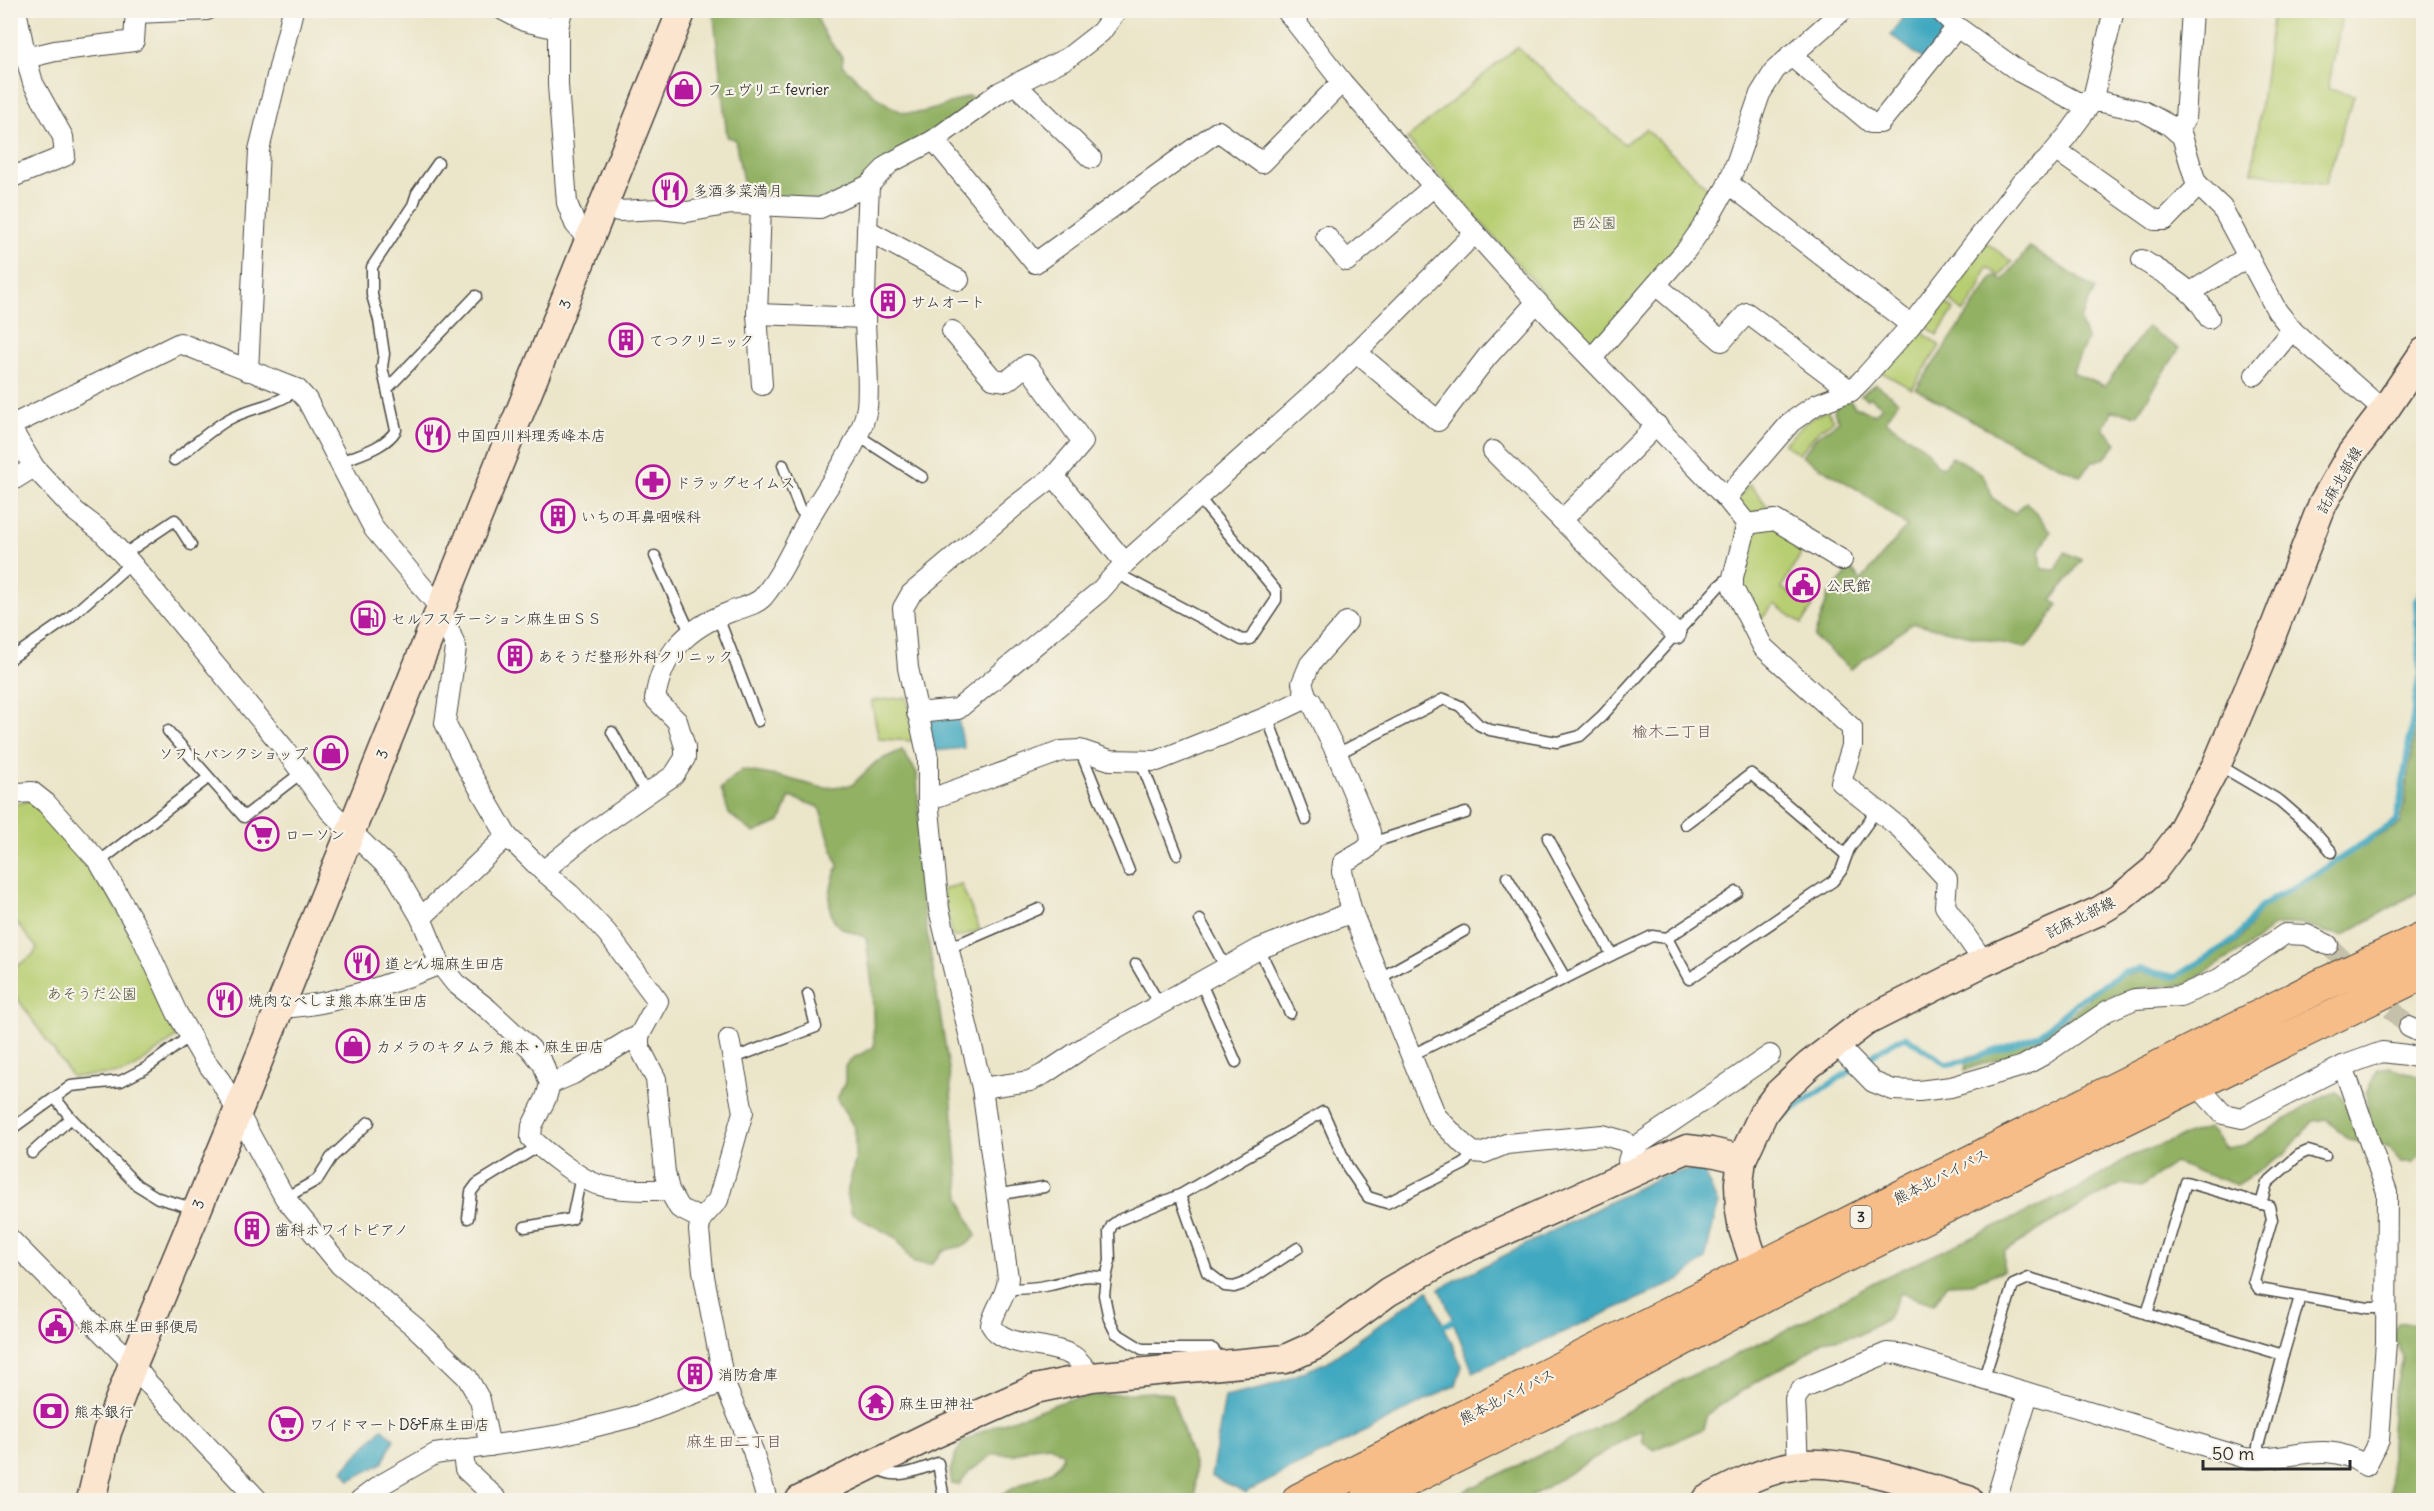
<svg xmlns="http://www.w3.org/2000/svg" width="2434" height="1511" viewBox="0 0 2434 1511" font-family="Delius,'Klee One',sans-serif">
<rect width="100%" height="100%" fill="#f7f3e8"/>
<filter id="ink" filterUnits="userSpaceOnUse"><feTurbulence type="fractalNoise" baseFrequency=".0167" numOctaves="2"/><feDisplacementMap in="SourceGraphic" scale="12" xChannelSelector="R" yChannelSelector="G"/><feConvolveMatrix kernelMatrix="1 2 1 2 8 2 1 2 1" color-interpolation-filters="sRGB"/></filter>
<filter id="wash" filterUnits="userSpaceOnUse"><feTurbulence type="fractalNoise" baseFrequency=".008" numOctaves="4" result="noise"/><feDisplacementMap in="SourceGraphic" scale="24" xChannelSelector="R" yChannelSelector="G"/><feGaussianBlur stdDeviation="1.35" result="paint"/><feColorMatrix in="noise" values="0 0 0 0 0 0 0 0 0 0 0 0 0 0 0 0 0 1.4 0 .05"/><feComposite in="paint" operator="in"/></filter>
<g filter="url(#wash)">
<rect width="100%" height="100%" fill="#ebe5c9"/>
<g fill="#b8ce72" stroke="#727c4e" stroke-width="1.5">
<polygon points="2273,11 2343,11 2328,89 2354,95 2325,185 2252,172"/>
<polygon points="1517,47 1624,144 1646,129 1717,197 1597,346 1589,344 1407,139"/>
<polygon points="1986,242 2012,262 2000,276 1987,267 1978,292 1964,312 1944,296"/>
<polygon points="1941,299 1954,310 1937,335 1922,323"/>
<polygon points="1917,328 1940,346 1912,389 1881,372"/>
<polygon points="1827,410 1834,420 1819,430 1799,454 1784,444 1806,422"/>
<polygon points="1750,484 1774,515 1808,542 1781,588 1813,606 1802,624 1774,604 1758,623 1738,579 1738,498"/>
<polygon points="907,697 914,741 879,739 871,701"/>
<polygon points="30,800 95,868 179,1026 176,1037 134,1068 122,1073 72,1077 11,989 10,971 33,955 37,948 10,915 11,806"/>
<polygon points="961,884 980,930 960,937 952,937 942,890"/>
</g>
<g fill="#92b164" stroke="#5e6e48" stroke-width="1.5">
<path d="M717,11H814L826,37L843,58L842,65C857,79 889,113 910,113C929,114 951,102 969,96L974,99V104L866,181L826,201L746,197L735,139L727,137L714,17Z"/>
<polygon points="2030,247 2095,289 2080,320 2087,339 2072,373 2105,386 2147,327 2179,349 2137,415 2112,411 2103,429 2117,443 2105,458 2092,462 2080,476 2010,442 1916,389 1994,276 2003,280"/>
<path d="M1875,384L1898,401L1886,421L1926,449L1937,465L1943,467L1952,457C1975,468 1987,472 1992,498L2015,513L2026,502L2051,531L2040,551L2042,569L2056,570L2065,552L2082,560L2052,600L2058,605L2039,634L2025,648L1913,623L1851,669L1814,637L1829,594L1851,569L1861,581L1907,526L1857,489L1802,456L1817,436L1839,421L1834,412L1838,400L1847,396L1855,407L1875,414L1882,406L1870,397L1867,399L1861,395Z"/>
<polygon points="2423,677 2423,889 2343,935 2325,932 2299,923 2273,926 2256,941 2186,985 2145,988 2110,997 2040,1045 1965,1070 1967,1057 2039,1038 2079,1008 2109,979 2139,972 2175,977 2239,941 2262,908 2401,823"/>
<path d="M902,750L917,773L923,907L949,1069L960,1198L976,1236L966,1245L942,1251L932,1264L914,1263L896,1238L852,1214L847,1193L855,1161V1129L837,1099L845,1082V1066L853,1058L874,1047L872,985L866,938C858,934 846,931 839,926C823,911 831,883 838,866L819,807L790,797L780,822L754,833L729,814L721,788L742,770L782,777L823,788L852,785L876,762Z"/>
<polygon points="2391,1067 2423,1078 2423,1151 2414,1162 2401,1162 2388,1147 2349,1140 2326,1119 2313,1121 2284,1155 2237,1185 2174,1163 2141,1187 2121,1184 2055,1220 2004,1252 2004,1270 1972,1283 1947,1284 1934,1304 1901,1293 1887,1319 1858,1335 1823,1341 1798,1359 1757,1381 1707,1414 1703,1429 1654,1450 1643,1443 1642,1429 1525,1500 1446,1500 1598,1427 1680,1381 1782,1333 1874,1282 2082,1187 2129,1157 2208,1127 2226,1148 2245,1145 2320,1098 2337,1092 2355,1113 2368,1109 2366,1093 2378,1069"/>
<polygon points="2398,1322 2423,1326 2423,1500 2391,1500 2390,1445 2393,1400 2402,1358 2394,1332"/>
<path d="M1151,1392L1171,1394L1195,1467L1196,1500H992C1003,1494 1015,1487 1027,1482C1042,1475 1059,1472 1063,1454L1050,1445L1032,1447L1015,1454H994L969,1472L959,1485L952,1484L950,1472L955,1455L963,1442L984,1430L1067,1400L1104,1395Z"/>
</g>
<g fill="#40a8c0" stroke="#366a76" stroke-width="1.5">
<polygon points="1908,11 1931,11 1945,22 1945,31 1924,60 1891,35"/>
<polygon points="958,718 964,748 934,751 926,719"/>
<polygon points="1702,1168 1718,1204 1705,1259 1680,1280 1473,1372 1440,1288 1663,1175"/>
<polygon points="1428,1290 1462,1366 1456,1385 1245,1493 1211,1476 1225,1397 1268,1387 1327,1362"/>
<polygon points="382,1428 394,1439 383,1463 350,1480 343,1470"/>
</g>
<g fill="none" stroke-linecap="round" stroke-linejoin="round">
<g stroke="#40a8c0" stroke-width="6">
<polyline points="1771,1124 1894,1041 1906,1037 1947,1064 1969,1060 2039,1035 2082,998 2123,973 2139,969 2175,977 2236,939 2261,906 2318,873 2397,821 2420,672 2416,601 2424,586"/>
<polyline points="1697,1176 1715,1162"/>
<polyline points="1437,1328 1458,1319"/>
</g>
</g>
</g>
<g filter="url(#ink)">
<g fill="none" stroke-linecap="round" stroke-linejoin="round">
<polyline stroke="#c5c0a9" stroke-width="20" stroke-dasharray="20 10" stroke-linecap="butt" points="2328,945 2409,1027"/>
<defs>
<g id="lane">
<polyline points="387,389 382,367 384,354 379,320 372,295 372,267 413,205 417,193 438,163"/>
<polyline points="857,435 922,477"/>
<path d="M174,460C194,446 210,429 231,418C252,407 279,405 297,389"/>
<path d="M340,462C359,454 385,448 396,430L387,389L476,296"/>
<polyline points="783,465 800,510 809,518"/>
<polyline points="123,555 175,520 191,545"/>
<polyline points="655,556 690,632"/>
<polyline points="1116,573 1242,640 1250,639 1276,600 1276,591 1199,498"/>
<polyline points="718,617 758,721"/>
<polyline points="10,659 69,618 131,563"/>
<polyline points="1267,717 1306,820"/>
<polyline points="168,731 244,817 301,773"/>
<polyline points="612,732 646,793"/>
<polyline points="1080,750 1129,871"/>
<polyline points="1337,754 1444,699 1460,706 1479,725 1490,730 1557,742 1580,736 1602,716 1719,586 1726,580 1733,577"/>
<polyline points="1141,762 1177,854"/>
<polyline points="2217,764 2280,801 2310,827 2332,852"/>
<polyline points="1685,824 1751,774 1846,855"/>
<polyline points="1371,843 1466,813"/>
<polyline points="99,862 208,778"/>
<polyline points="1507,877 1565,978"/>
<polyline points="1200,920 1226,968"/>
<polyline points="1667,938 1737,892"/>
<polyline points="949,948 1039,909"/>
<polyline points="1259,949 1290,1013"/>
<polyline points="1612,955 1652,936 1667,938 1689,979 1833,881 1841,871 1849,849 1876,811"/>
<polyline points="1136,964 1160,1005"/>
<polyline points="1380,978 1464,931"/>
<polyline points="1200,981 1236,1062"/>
<polyline points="1410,1056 1612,955 1548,838"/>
<polyline points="734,1058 816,1027 808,994"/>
<polyline points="55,1098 71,1118"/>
<polyline points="10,1130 71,1086 121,1081 146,1068 190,1036"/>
<polyline points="32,1153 71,1118 137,1185 158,1198 196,1209"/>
<polyline points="995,1195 1044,1187"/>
<polyline points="1180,1195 1323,1112 1348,1168 1368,1197 1387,1203 1464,1164 1473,1152"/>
<polyline points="285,1198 317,1180 331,1158 369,1122"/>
<polyline points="2261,1204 2267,1183 2299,1155 2308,1151 2325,1156"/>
<polyline points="468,1218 471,1192 477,1184 539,1146"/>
<polyline points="525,1227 572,1219 581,1176"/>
<polyline points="1106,1278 1104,1295 1109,1319 1116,1333 1142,1349 1213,1349 1222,1361"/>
<path d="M1007,1289C1022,1289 1036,1288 1050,1285C1074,1280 1079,1273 1106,1278L1110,1261L1109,1232L1112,1225L1119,1220L1180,1195L1207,1272L1225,1286L1234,1287L1243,1284L1298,1248"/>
<polyline points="2147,1314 2186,1182 2269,1206 2272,1219 2254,1281 2259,1289 2368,1308 2387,1308"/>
<polyline points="2283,1355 2300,1297"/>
<polyline points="1983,1381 2013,1285 2029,1278 2283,1355 2258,1446 2259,1459"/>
<path d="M878,1468C895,1482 920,1469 938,1463L944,1500"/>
</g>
<g id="street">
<polyline points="16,10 26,58 55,51 134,41 136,10"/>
<polyline points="503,10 524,21 558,29"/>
<polyline points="562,10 558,29 558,85 567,203 575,224 590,242"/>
<polyline points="1286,10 1342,82 1475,233 1548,314 1726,498 1747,524 1733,577 1733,588 1763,647 1852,728 1852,746 1841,782 1900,828 1947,879 1945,906 1984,962"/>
<polyline points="1939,10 1957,27 2020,72 2077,102 2102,102 2143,111 2169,125 2182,136 2196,183 2222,208 2277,311 2294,332 2384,411"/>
<polyline points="136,13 207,10"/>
<polyline points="1790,55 1871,123 1880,123 1957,27"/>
<polyline points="1015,84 1091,158"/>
<polyline points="2177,132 2185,119 2192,10"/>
<polyline points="934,140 1035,263 1218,131 1262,163 1342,82"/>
<polyline points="2056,150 2155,220 2165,220 2199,185"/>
<polyline points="10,178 65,156 63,137 33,83 26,58"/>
<polyline points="1728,183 1911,325"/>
<polyline points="761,207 757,314 762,385"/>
<polyline points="604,208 619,211 659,209 687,212 731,204 820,208 869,185 890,163 934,140 1000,92 1069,57 1101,32 1117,10"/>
<polyline points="867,230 959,280"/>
<polyline points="1326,236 1347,261 1434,186"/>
<path d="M2142,260C2168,276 2196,290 2209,318"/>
<polyline points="1656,285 1722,341 1747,313 1851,391"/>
<polyline points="2191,292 2249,256"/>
<polyline points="757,314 865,318"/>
<polyline points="952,331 993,379 1007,381 1027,365 1083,442 1054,476"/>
<polyline points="1356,352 1438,421 1487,357 1537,302"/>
<polyline points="1592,358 1687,249 1709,218 1727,186 1737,161 1760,94 1775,70 1843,10"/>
<polyline points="248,371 259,150 293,10"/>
<polyline points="2255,375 2292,330"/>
<polyline points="1657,425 1562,520 1676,634"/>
<polyline points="10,426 180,343 297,389 307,400 374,529 441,609 456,648 445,723 468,769 507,836 543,871 570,894 607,933 658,1001 639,1036 639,1046 656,1079 665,1173 669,1190 679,1208 701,1219"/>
<path d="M10,427L34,467L76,512L101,531L131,563L283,747L330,811L396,875L421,918L440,964L455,983L488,1009L530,1048L543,1064L550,1084L546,1098L532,1126L531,1138C545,1152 577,1177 596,1184C618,1191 646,1190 669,1190"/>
<polyline points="1493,451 1562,520"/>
<polyline points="10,482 34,467"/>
<polyline points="1726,498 1791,422 1817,404 1851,391 1862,380 1907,330 2022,182 2047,160 2067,136 2092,102 2114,10"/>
<polyline points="1747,524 1775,520 1842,560"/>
<polyline points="1307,698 1302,683 1310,664 1347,622"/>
<polyline points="917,713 958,709 1100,591 1125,563 1332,377 1475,233"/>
<polyline points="10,797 19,793 32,792 46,803 99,862 141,935 177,1013 203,1058 220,1080 285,1198 340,1265 416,1328 467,1377 480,1400 490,1446"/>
<polyline points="928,800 1062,751 1080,750 1110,760 1157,761 1267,717 1307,698 1311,701 1337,754 1370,832 1371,843 1365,850 1343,863 1342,872 1352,912"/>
<path d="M543,871L586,836L674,775L685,758V747L677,721L655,699C662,653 687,628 730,612C740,608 756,605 763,597C783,573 795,542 811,515C828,484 862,442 867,407C870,377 865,346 865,316C865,273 867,229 869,185"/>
<polyline points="421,918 507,836"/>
<path d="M280,1007C324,1009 399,981 440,964"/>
<polyline points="2409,1027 2424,1034"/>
<polyline points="729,1039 743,1112 718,1200 701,1219 699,1230 703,1271 724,1382 753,1451 767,1500"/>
<polyline points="1836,1044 1873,1082 1893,1090 1919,1091 1951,1087 2023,1066 2043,1055 2107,1011 2135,999 2180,996 2219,979 2285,934 2307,935 2328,945"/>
<polyline points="550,1084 573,1074 629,1040 639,1036"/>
<polyline points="2197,1085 2223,1114 2242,1118 2343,1066 2382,1052 2407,1055 2424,1059"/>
<polyline points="982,1088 1030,1081 1044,1074 1086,1046 1259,949 1352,912 1436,1116 1463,1144 1473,1152 1484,1153 1506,1144 1603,1135 1624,1141 1632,1149"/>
<polyline points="1628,1161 1632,1149 1770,1055"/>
<polyline points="10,1239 133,1364 146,1381 258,1500"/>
<path d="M1092,1377C1086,1370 1080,1360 1073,1356C1049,1342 1004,1349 991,1325C995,1307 1007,1296 1008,1278L982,1088L939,909L928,800V758L908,668L903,608L911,594L1015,506L1054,476L1125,563"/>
<polyline points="462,1449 465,1469 498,1500"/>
<path d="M1798,1465L1795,1399L1802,1389L1887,1353L1899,1354L2245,1458C2290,1463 2324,1437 2366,1466L2379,1440L2386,1342L2387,1192L2343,1066"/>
<polyline points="360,1500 379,1486 435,1454 561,1435 636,1416 724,1382"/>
<polyline points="1996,1500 2028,1394"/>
</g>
<g id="secondary">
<polyline points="1763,1289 1743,1229 1740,1211 1739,1183 1742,1159 1764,1112 1778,1094 1809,1065 1865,1022 1984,962 2099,911 2119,899 2153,871 2177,839 2217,764 2272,634 2323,503 2351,454 2384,411 2424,352"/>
<polyline points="91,1500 107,1432 133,1364 238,1111 682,10"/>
<polyline points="800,1500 932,1435 1035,1389 1092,1377 1285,1359 1316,1345 1388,1292 1460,1251 1659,1161 1687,1149 1711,1152 1742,1159"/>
<path d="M1706,1500C1735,1485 1764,1470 1797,1465C1845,1457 1921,1487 1968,1500"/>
</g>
<g id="highway">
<polyline points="1299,1500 2320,986 2424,938"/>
<polyline points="1367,1500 1563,1403 1777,1289 2424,972"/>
</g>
</defs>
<use href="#lane" stroke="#484743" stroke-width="13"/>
<use href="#street" stroke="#484743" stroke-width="22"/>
<use href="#secondary" stroke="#484743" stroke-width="31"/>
<use href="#highway" stroke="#484743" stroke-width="35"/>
<use href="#lane" stroke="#fff" stroke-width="10"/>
<use href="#street" stroke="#fff" stroke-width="20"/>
<use href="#secondary" stroke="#fce5cf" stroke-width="28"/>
<use href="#highway" stroke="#f7bd88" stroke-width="33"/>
</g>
</g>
<defs>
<symbol id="shop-ring" viewBox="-11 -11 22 22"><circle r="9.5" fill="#f7f3e8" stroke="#b5179e" stroke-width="1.5"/><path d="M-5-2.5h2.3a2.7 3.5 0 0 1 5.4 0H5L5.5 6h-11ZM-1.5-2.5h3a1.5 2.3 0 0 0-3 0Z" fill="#b5179e"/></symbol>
<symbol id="restaurant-ring" viewBox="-11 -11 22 22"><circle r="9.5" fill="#f7f3e8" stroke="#b5179e" stroke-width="1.5"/><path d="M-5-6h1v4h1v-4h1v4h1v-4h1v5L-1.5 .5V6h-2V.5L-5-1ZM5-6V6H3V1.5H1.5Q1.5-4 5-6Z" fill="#b5179e"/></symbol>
<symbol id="building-ring" viewBox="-11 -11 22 22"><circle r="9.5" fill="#f7f3e8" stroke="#b5179e" stroke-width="1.5"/><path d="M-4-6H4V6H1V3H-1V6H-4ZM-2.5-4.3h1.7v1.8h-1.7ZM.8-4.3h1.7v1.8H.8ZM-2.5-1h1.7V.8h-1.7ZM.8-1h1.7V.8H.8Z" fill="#b5179e"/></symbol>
<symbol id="pharmacy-ring" viewBox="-11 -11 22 22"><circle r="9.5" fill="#f7f3e8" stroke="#b5179e" stroke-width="1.5"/><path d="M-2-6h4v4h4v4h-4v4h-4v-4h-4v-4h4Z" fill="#b5179e"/></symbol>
<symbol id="civic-ring" viewBox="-11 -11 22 22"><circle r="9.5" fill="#f7f3e8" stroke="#b5179e" stroke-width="1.5"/><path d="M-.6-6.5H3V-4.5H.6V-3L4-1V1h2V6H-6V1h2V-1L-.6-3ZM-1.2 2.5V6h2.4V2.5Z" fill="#b5179e"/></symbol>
<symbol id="fuel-ring" viewBox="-11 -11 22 22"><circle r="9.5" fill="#f7f3e8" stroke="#b5179e" stroke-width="1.5"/><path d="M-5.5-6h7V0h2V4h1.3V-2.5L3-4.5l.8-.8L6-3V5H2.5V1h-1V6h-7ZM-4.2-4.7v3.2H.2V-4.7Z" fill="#b5179e"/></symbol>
<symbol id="supermarket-ring" viewBox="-11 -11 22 22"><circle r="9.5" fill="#f7f3e8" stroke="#b5179e" stroke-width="1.5"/><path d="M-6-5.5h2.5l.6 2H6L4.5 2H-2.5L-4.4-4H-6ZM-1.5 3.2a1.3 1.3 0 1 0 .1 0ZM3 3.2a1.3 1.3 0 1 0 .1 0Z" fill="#b5179e"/></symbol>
<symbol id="temple-ring" viewBox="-11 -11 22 22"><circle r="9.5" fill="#f7f3e8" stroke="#b5179e" stroke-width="1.5"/><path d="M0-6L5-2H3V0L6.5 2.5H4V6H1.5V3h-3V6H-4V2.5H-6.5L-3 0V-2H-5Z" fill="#b5179e"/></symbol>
<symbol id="bank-ring" viewBox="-11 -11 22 22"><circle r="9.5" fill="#f7f3e8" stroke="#b5179e" stroke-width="1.5"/><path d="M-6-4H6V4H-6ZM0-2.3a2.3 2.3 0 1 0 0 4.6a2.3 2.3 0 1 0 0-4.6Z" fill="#b5179e"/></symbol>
</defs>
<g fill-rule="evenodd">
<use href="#shop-ring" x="665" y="70" width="38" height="38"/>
<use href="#restaurant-ring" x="651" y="171" width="38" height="38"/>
<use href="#building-ring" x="869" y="282" width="38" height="38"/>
<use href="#building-ring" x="607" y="321" width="38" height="38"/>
<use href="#restaurant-ring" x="414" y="416" width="38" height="38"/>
<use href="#pharmacy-ring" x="634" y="463" width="38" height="38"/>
<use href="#building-ring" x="539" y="497" width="38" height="38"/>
<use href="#civic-ring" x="1784" y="566" width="38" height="38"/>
<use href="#fuel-ring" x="349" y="599" width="38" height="38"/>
<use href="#building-ring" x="496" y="637" width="38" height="38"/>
<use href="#shop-ring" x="312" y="734" width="38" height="38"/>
<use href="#supermarket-ring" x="243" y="815" width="38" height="38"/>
<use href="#restaurant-ring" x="343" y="944" width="38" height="38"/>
<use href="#restaurant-ring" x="206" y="981" width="38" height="38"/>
<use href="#shop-ring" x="334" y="1027" width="38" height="38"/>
<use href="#building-ring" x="233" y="1210" width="38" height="38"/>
<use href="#civic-ring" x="37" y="1307" width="38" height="38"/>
<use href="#building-ring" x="676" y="1355" width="38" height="38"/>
<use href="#temple-ring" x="857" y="1384" width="38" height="38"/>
<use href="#bank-ring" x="32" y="1392" width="38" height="38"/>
<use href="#supermarket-ring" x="267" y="1405" width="38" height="38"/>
</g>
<g text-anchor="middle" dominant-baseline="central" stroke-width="4.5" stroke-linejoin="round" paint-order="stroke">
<rect fill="#f7f3e8" stroke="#686764" stroke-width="1.5" x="1850.5" y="1206" width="21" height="22" rx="4.5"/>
<g font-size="14" font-weight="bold" fill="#2b2b2b">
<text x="1861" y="1217">3</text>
</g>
<g font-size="15" fill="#2b2b2b" stroke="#f7f3e8" text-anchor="start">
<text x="707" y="89">フェヴリエ fevrier</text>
<text x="693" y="190">多酒多菜満月</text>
<text x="911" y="301">サムオート</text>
<text x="649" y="340">てつクリニック</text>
<text x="456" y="435">中国四川料理秀峰本店</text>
<text x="676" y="482">ドラッグセイムス</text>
<text x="581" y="516">いちの耳鼻咽喉科</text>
<text x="1826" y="585">公民館</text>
<text x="391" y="618">セルフステーション麻生田ＳＳ</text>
<text x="538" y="656">あそうだ整形外科クリニック</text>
<text x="308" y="753" text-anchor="end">ソフトバンクショップ</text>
<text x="285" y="834">ローソン</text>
<text x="385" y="963">道とん堀麻生田店</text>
<text x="248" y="1000">焼肉なべしま熊本麻生田店</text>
<text x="376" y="1046">カメラのキタムラ 熊本・麻生田店</text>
<text x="275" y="1229">歯科ホワイトピアノ</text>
<text x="79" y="1326">熊本麻生田郵便局</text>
<text x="718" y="1374">消防倉庫</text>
<text x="899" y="1403">麻生田神社</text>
<text x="74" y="1411">熊本銀行</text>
<text x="309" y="1424">ワイドマートD&amp;F麻生田店</text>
</g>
<g font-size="15" fill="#4e543d" stroke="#f7f3e8">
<text x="1594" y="222">西公園</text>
<text x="92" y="993">あそうだ公園</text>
</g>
<g font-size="15" fill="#2b2b2b" stroke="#f7f3e8">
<text transform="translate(565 304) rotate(-68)">3</text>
<text transform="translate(2339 480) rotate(-60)">託麻北部線</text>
<text transform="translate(382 754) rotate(-68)">3</text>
<text transform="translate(2080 917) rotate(-26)">託麻北部線</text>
<text transform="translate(1941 1176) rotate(-27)">熊本北バイパス</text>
<text transform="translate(198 1204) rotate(-67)">3</text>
<text transform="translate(1507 1396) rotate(-27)">熊本北バイパス</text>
</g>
<g font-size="16" fill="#685352" stroke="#f7f3e8">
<text x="1672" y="731">楡木二丁目</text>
<text x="734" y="1441">麻生田二丁目</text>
</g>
</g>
<rect width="2434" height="1511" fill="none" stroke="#f7f3e8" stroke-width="36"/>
<path d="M2203 1460v9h147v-9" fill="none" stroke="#2b2b2b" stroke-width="3"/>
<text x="2212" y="1460" font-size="18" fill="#2b2b2b" stroke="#f7f3e8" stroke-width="4.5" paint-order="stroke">50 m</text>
</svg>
